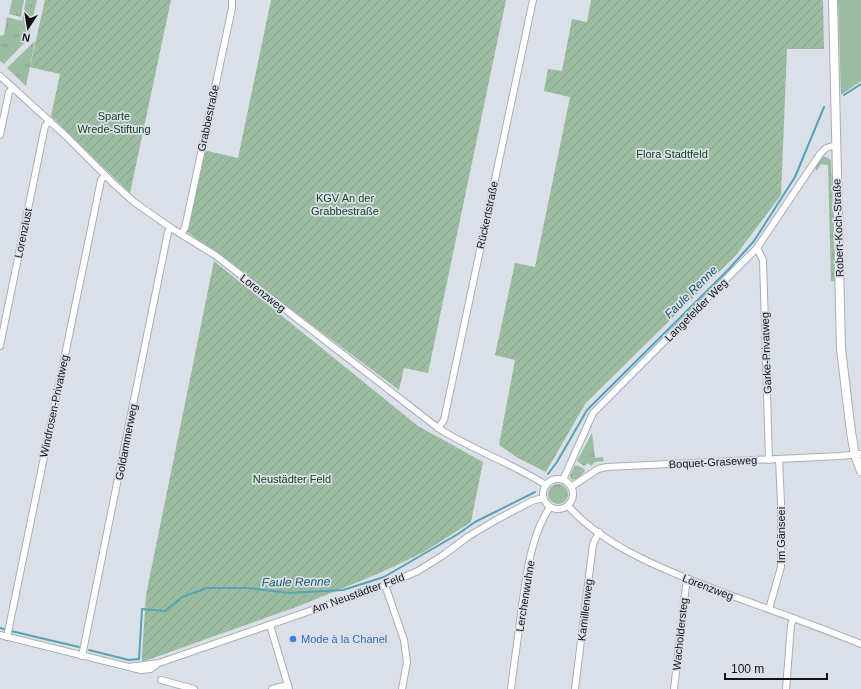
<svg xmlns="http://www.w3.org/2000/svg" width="861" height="689" viewBox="0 0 861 689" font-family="Arial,sans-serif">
<defs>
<pattern id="grass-tufts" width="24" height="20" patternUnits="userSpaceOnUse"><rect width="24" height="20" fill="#9bbca0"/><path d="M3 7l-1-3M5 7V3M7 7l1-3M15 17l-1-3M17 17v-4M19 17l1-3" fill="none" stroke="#84a189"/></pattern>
<pattern id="garden-furrows" width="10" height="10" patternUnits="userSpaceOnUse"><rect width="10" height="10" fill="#9bbca0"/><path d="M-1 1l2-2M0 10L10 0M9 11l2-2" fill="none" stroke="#84a189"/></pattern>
</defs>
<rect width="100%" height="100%" fill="#dadfe8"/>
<g fill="url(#grass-tufts)">
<polygon points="12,0 24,0 21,17 9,14"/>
<polygon points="31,0 37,0 28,39 4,64 0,61 0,36 4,35 7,17 22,21 19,36 24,37"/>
<polygon points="35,41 26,86 7,68"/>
<polygon points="824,156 831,160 835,281 831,281 828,165 821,164 816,171 815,166 820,159"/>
<polygon points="592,433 595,458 603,457 604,461 595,462 591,466 588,463 584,466 577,461"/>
<path d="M575,465L583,468L585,471C581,475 577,481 571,479L570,476Z"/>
<circle cx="558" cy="494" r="10"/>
</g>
<g fill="#9bbca0">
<polygon points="26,0 31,0 24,37 19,36"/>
<polygon points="838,0 861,0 861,81 841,95"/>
</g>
<g fill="url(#garden-furrows)">
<polygon points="45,0 171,0 130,193 78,143 51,116 60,74 30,67"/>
<polygon points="271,0 506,0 428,373 404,368 399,390 186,231 203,150 238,158"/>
<polygon points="591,0 823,0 824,49 787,49 781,195 736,255 585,404 546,472 518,458 499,445 515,360 495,355 515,263 535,267 570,97 544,91 548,69 562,71 572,19 587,22"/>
<polygon points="214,261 418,426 483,462 471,522 424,552 382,572 299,606 142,662 142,656 146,595"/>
</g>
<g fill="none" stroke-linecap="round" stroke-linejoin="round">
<g stroke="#56a3b5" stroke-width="2">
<polyline points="844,95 861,84"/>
<polyline points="548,474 557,462 587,410 728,270 754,241 795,177 824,107"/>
<polyline points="0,628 4,629"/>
<polyline points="11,631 79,647"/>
<polyline points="89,650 129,660 139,659 142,609 165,611 182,597 207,588 247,588 289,593 343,590 384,577 458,534 475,522 535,492"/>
</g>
<defs>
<g id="minor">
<path d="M0,76L67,137L114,184L134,202L171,228L215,255L438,428C472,450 512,463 546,485"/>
<polyline points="0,135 9,92 13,88"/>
<polyline points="181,234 185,228 232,8 232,0"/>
<polyline points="757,248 763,260 769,460"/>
<polyline points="0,346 45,126 50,121"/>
<polyline points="438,428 444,420 533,0"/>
<circle cx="558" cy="494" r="15"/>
<polyline points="563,480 593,413 757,248 820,154 826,148 836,145"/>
<polyline points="571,487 598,469 607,467 840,456 861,454"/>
<path d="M568,506C606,549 674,574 727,594C771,610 817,626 861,644"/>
<polyline points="385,585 404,640 407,662 402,689"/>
<polyline points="769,609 781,567 781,504 779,459"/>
<polyline points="270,625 289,689"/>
<polyline points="0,635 141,670 151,669 156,665"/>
<polyline points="7,637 101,180 105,176"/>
<polyline points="82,656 168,232 171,228"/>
<polyline points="129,667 159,663 385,585 418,571 442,556 469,536 496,520 532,501 543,498"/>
<polyline points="161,680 194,689"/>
<polyline points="272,689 288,685"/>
<path d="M511,689C514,664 518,638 521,613C526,579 530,536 550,507"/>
<polyline points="575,689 593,544 599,532"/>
<polyline points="674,689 686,586 688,579"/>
<polyline points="786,689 791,625 793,619"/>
</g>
<polyline id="tertiary" points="833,0 841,349 851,432 855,455 861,471"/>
</defs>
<use href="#minor" stroke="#a9aeb6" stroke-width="8"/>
<use href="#tertiary" stroke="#a9aeb6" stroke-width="10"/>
<use href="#minor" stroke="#fff" stroke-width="6"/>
<use href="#tertiary" stroke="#fff" stroke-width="8"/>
</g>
<circle fill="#3f7fe0" stroke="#dadfe8" stroke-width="1.5" cx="293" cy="639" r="4"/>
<g text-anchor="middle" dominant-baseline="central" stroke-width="3.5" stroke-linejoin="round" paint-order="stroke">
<g font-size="11" fill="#0f4720" stroke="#dadfe8">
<text x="114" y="116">Sparte<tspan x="114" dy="13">Wrede-Stiftung</tspan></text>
<text x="672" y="154">Flora Stadtfeld</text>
<text x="345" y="198">KGV An der<tspan x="345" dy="13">Grabbestraße</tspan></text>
<text x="292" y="479">Neustädter Feld</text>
</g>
<g font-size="11" fill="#121417" stroke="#dadfe8">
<text transform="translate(208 118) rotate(-78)">Grabbestraße</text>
<text transform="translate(487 215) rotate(-78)">Rückertstraße</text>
<text transform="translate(838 228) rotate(-92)">Robert-Koch-Straße</text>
<text transform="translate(23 233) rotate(-78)">Lorenzlust</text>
<text transform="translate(263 293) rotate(38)">Lorenzweg</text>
<text transform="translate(696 310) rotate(-45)">Langefelder Weg</text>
<text transform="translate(766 353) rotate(-92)">Garke-Privatweg</text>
<text transform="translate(54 406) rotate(-78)">Windrosen-Privatweg</text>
<text transform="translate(126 442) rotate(-79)">Goldammerweg</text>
<text transform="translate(713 462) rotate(-3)">Boquet-Graseweg</text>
<text transform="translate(781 535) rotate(-90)">Im Gänseei</text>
<text transform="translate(708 587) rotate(21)">Lorenzweg</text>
<text transform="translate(358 593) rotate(-20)">Am Neustädter Feld</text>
<text transform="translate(525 596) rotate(-81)">Lerchenwuhne</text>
<text transform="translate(585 610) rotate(-83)">Kamillenweg</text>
<text transform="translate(680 634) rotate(-84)">Wacholdersteg</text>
</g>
<g font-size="11" fill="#366cbe" stroke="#dadfe8" text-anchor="start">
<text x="301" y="639">Mode à la Chanel</text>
</g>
<g font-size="12" font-style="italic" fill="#165664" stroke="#dadfe8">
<text transform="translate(691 292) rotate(-45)">Faule Renne</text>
<text transform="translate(296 582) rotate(-1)">Faule Renne</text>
</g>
</g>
<g transform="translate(28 28) rotate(192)" stroke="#dadfe8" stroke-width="3" paint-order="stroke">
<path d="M0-3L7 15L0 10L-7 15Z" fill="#121417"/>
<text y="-6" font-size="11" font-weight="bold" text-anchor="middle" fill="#121417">N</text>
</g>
<path d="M725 673v6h102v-6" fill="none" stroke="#121417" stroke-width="2"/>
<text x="731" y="673" font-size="12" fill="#121417" stroke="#dadfe8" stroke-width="3" paint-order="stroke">100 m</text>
</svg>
